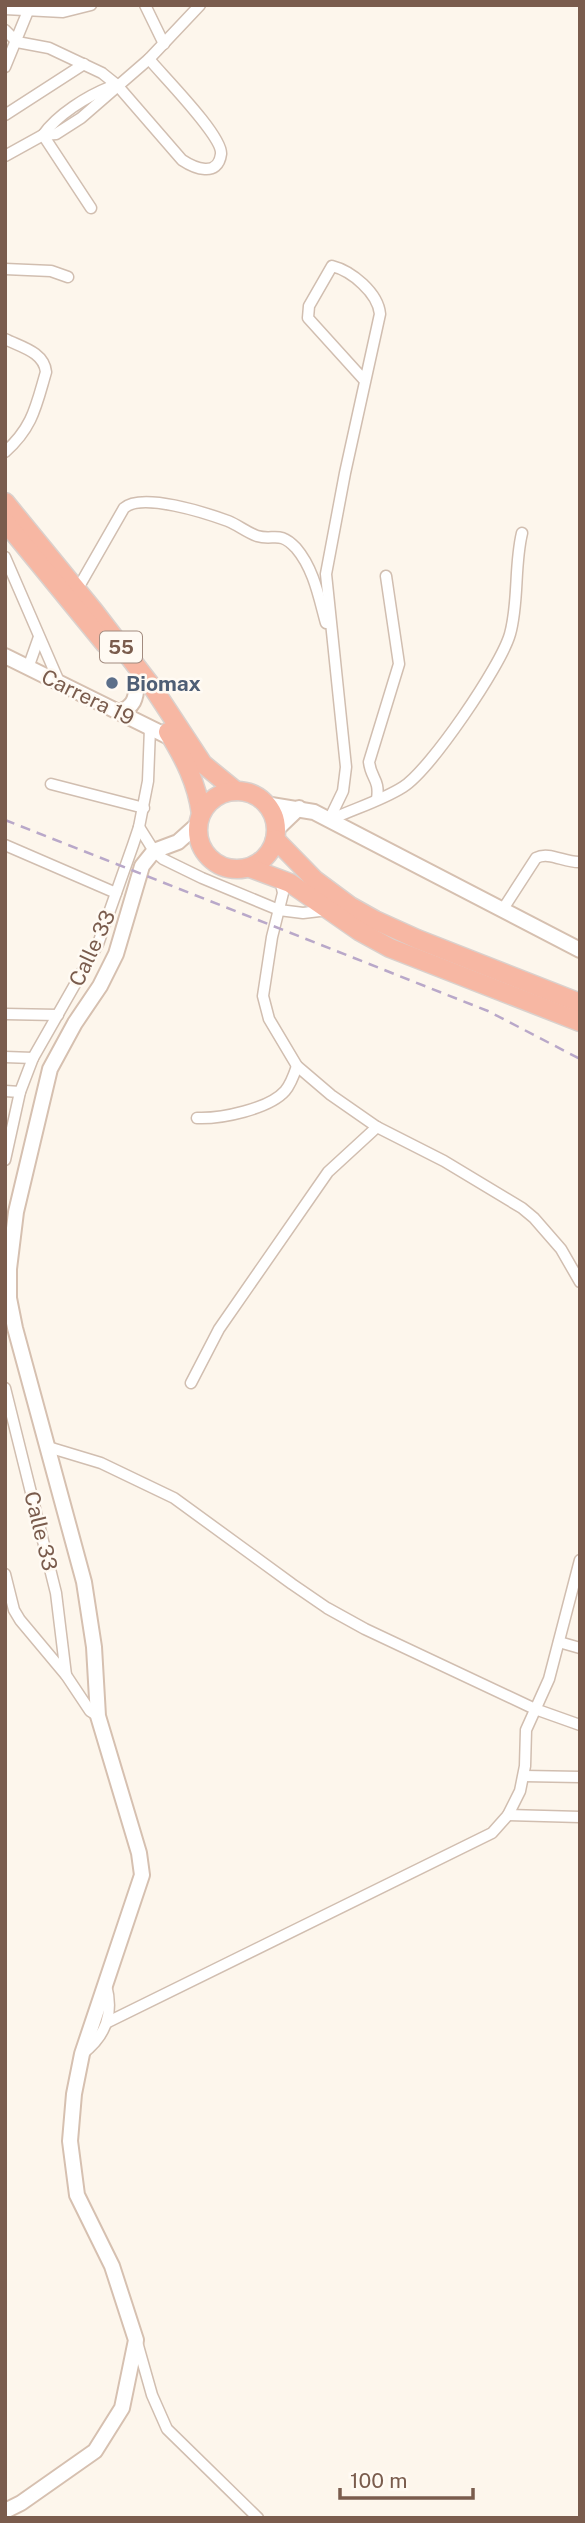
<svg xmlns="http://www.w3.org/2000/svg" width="585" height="2523" viewBox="0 0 585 2523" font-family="'Public Sans',sans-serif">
<rect width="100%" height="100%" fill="#fdf6ec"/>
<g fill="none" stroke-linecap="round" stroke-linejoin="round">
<defs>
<g id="street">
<polyline points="145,5 164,44"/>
<polyline points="5,9 63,12 91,5"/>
<path d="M5,30L17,42L49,48L102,73L117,85L182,160C194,168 218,178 221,154C223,136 162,75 149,59"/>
<polyline points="5,67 28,11"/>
<polyline points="5,115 84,64"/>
<path d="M43,135C57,115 87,96 110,87"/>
<polyline points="43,135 91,208"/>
<polyline points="5,156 43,135 56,134 81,118 149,59 200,5"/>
<polyline points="5,269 51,271 68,277"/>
<path d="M5,339C21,347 44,352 46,372C36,406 33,427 5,452"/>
<polyline points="5,557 60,684"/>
<path d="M77,590L124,508C142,492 206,513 228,521C238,525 246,532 257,536C274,541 279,530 296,548C314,569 319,598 326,623"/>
<polyline points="28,668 39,637"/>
<polyline points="51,784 144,808"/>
<path d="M377,799C380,779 371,779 369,762L399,664L386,576"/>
<path d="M329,820L343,791L346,767L326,574L345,473L380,314C378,293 352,271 332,266L309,306L308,318L365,381"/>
<path d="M330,820C353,809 381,801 403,787C430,770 501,666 510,634C519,602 514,566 522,533"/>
<polyline points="139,827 154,851 163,859 202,878 279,910 303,913 328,910"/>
<polyline points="5,845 116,893"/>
<polyline points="280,879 283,893 272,937 263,996 269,1019 297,1066 331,1095 377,1127 444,1161 522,1208 534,1218 561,1249 580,1282"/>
<path d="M503,909L536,858C549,851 565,863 580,862"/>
<polyline points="5,1014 58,1015"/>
<polyline points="5,1057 33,1058"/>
<polyline points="5,1091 20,1092"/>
<path d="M197,1118C221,1119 269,1109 285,1091C291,1084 294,1075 297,1066"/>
<polyline points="5,1160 20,1092 33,1058 98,944 133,845 139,827 148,781 150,728"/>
<polyline points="191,1383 219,1329 328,1172 377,1127"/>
<polyline points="5,1388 56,1593 66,1675"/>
<polyline points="48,1447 101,1463 174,1498 292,1584 327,1608 365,1629 535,1709 580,1725"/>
<polyline points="5,1574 14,1610 20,1620 66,1675 90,1711 98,1716"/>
<polyline points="559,1642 580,1648"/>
<polyline points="524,1776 580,1777"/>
<polyline points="508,1815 580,1817"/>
<polyline points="108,2022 492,1833 508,1815 520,1791 525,1766 526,1730 549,1679 580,1560"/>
<path d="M82,2054C106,2036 114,2014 106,1985"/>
<polyline points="137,2342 152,2395 167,2429 258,2518"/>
</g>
<g id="secondary">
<polyline points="5,656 171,738"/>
<path d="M119,712C134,707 136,699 137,683"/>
<polyline points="265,804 314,812 580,950"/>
<polyline points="276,830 299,808"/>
<polyline points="5,2511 21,2503 95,2451 122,2408 136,2340 112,2266 77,2195 70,2141 74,2094 82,2054 142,1875 139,1853 98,1716 94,1647 84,1582 15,1328 9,1298 9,1269 16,1212 50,1069 75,1023 100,986 116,954 142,866 154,851 178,842 197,825"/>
</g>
<g id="highway">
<polyline points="5,502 94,611 153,688 203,764 236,791"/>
<polyline points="5,522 105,644"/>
<path d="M168,732C184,758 197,783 201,814"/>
<circle cx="237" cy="830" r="39"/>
<polyline points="275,839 315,880 350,906 375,920 417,939 580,1003"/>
<polyline points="250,868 290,883 359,931 390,948 580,1022"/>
</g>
</defs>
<use href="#street" stroke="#d1beb0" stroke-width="13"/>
<use href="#secondary" stroke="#d6c0b0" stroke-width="18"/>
<use href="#highway" stroke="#dad1cd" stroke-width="21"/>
<use href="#street" stroke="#fff" stroke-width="10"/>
<use href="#secondary" stroke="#fff" stroke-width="14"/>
<use href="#highway" stroke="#f7b7a3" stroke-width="18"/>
<polyline stroke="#b9a8c9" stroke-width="2.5" stroke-dasharray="10 7" stroke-linecap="butt" points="5,820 488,1011 580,1059"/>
</g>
<circle fill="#5c6f8a" stroke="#fffaf3" stroke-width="2.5" cx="112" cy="683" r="7"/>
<g text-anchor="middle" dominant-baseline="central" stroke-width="5" stroke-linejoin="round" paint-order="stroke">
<rect fill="#fffaf3" stroke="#a28b7f" stroke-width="2" x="100" y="631.5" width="42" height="31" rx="5"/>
<g font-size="19" font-weight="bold" fill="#7a5c4d">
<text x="121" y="647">55</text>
</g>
<g font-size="21" font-weight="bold" fill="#4e5e75" stroke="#fffaf3" text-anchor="start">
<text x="126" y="683">Biomax</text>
</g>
<g font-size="21" fill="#7a5c4d" stroke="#fffaf3">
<text transform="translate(88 697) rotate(26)">Carrera 19</text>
<text transform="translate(92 948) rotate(-65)">Calle 33</text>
<text transform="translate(41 1531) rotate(76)">Calle 33</text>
</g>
</g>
<rect width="585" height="2523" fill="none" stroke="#7a5c4d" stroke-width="14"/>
<path d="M340 2488v10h133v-10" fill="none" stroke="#7a5c4d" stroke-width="3.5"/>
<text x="350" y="2488" font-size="21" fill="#7a5c4d" stroke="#fffaf3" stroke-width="5" paint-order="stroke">100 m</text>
</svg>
